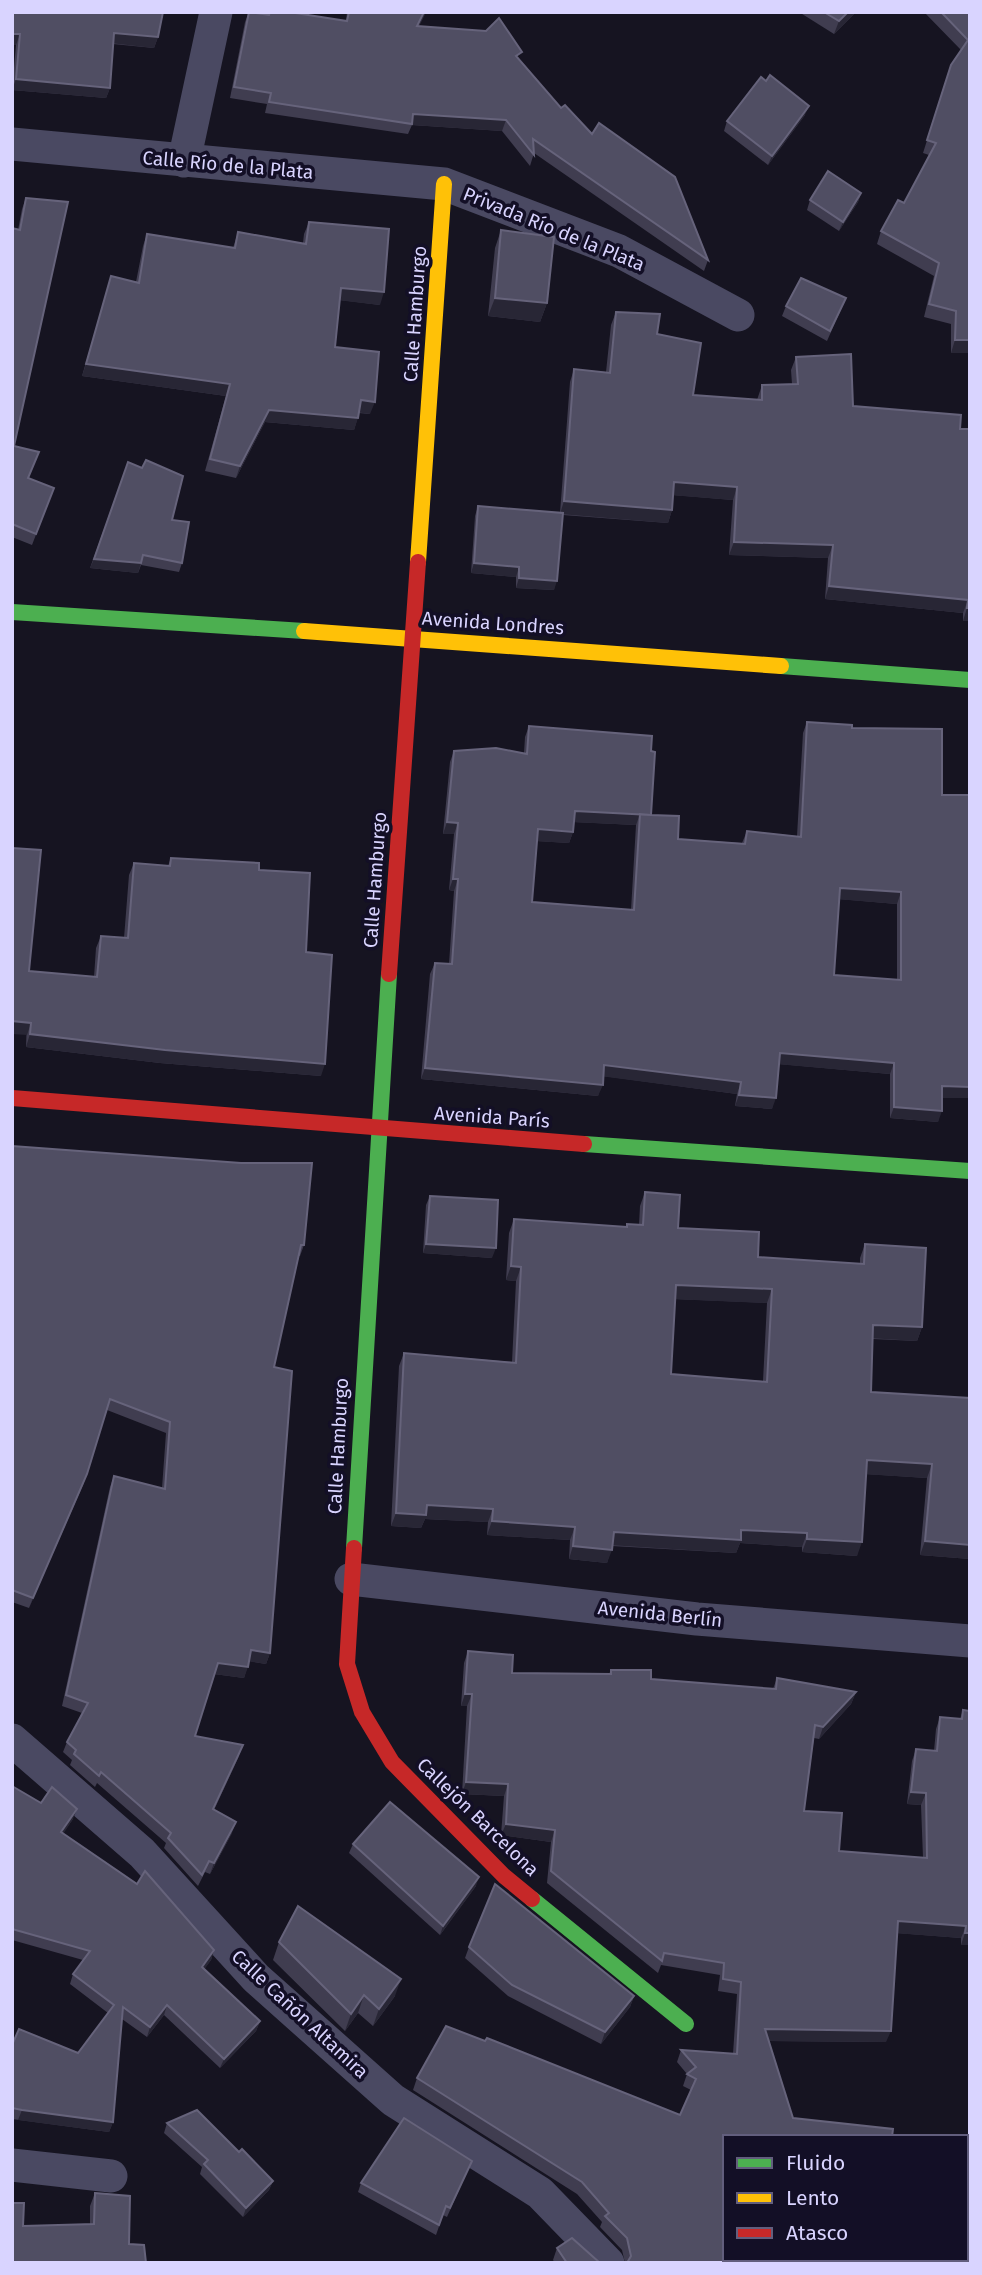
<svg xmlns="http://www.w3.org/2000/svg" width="982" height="2275" viewBox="0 0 982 2275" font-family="'Fira Sans',sans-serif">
<rect width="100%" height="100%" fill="#161421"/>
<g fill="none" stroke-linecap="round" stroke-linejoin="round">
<g stroke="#4a4962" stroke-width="33">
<polyline points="12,144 444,184 619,251 738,315"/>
<polyline points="184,161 216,12"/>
<polyline points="351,1579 697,1619 970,1641"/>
<polyline points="12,1740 142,1853 256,1978 393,2100 540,2193 608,2263"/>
<polyline points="12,2165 111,2176"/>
</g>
<g stroke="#4caf50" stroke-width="16">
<polyline points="12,612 304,631"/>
<polyline points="781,666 970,680"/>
<polyline points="584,1144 970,1171"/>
<polyline points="354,1548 389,974"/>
<polyline points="532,1899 686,2024"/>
</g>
<g stroke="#ffc107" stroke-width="16">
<polyline points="418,562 444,184"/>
<polyline points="304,631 781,666"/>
</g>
<g stroke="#c62828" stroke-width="16">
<polyline points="389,974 418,562"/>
<polyline points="12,1098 584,1144"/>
<polyline points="354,1548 347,1664 362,1712 392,1762 504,1876 532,1899"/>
</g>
</g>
<g fill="#403d50" fill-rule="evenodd">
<polygon points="12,12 158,37 154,48 113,44 110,88 106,98 12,90 16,45"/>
<polygon points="249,12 268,15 269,12 346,21 347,12 426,12 419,26 519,60 561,108 708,260 704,271 534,153 530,166 502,131 412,125 408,134 265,113 267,104 230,98 245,22"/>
<polygon points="799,12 856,12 834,34"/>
<polygon points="924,12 970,12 970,353 951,353 951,324 924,317 934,276 877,244 881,231 904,203 929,155 923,153 951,65 961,50"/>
<polygon points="766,81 805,115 768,165 724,131 727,121"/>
<polygon points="861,193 858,202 839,231 807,210 810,200"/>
<polygon points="26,198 14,446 29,479 54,488 32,545 12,537 12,228 18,230 22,209"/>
<polygon points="309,222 380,305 340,300 335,347 370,414 359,413 354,430 265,422 236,478 205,471 226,396 82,376 111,276 136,282 143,246 147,234 233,248 238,232 303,243 304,234"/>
<polygon points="501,230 547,303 540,322 488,316 495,248"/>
<polygon points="846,298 827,341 782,316 786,306"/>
<polygon points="616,312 657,334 693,395 757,400 762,385 792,384 791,370 796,357 853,406 960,429 970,429 970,621 963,621 963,613 825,599 828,558 729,555 733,500 673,495 672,510 668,523 563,515 554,590 516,588 516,577 471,573 475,516 478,506 560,513 570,382 574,369 606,372 611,325"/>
<polygon points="128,462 172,520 182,563 179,572 141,565 138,573 90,568"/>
<path d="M807,722L852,728L942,729V1098L938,1122L890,1118V1074L779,1064L772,1109L735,1106L737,1094L603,1076L598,1096L421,1079L430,974L435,963L449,964L454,891L449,890L454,834H443L450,762L454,751L524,753L525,737L529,726L651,751V815L678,839L742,843L747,831L797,836L803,733ZM574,822L636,825L631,910L532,902L537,841L569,843L573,832ZM839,899L897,904V980L834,975Z"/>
<polygon points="171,858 259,870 306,952 321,1076 160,1063 26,1047 29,971 94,977 96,948 101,936 124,938 129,875 134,863 168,866"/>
<polygon points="12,1146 304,1245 300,1256 299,1256 274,1367 270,1653 266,1664 249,1661 244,1678 214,1674 195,1736 239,1756 214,1810 232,1833 210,1874 205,1872 198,1886 164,1848 166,1843 97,1783 95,1787 70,1765 72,1760 63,1752 67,1742 82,1713 62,1706 110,1487 114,1476 162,1488 166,1433 107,1410 83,1485 29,1608 12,1602"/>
<path d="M645,1192L678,1228L758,1257L860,1264V1258L865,1244L922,1327L917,1341L873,1339L871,1392L970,1398V1559L920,1555L927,1478L866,1474L857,1556L802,1552V1547L740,1543L736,1553L612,1546L607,1563L569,1559L570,1540L487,1535L488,1522L425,1519L421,1528L391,1526L399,1366L404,1353L512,1362L516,1281L506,1280L509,1233L514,1219L626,1227L627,1224L639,1225L640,1206ZM675,1299L767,1303L763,1381L671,1374Z"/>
<polygon points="430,1196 492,1258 423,1253 426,1205"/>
<polygon points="468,1651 512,1673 609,1674 611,1670 651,1679 773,1689 777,1678 856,1692 851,1704 819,1739 814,1738 804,1811 839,1851 923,1858 921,1805 907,1804 912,1761 916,1749 934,1751 936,1729 940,1717 960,1719 963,1710 970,1711 970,1945 961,1945 961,1938 897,1933 886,2042 769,2041 725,2137 725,2259 797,2259 791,2263 625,2263 622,2250 600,2227 602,2222 577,2194 413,2090 417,2078 680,2115 691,2090 683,2086 687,2074 677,2062 681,2050 733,2054 737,1994 718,1991 720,1975 661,1965 658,1973 547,1883 551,1842 501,1835 504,1796 462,1794 467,1706 461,1706 464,1663"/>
<polygon points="12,1786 41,1803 73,1819 63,1833 214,1950 211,1960 204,1969 260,2021 256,2031 220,2068 164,2015 147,2037 122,2019 113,2122 109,2132 12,2119 12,2045 78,2053 108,2013 70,1984 73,1974 83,1960 12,1940"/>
<polygon points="353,1844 476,1886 440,1935 349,1853"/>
<polygon points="279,1942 395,1996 373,2026 358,2013 345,2031 273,1960"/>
<polygon points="469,1947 634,1996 630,2007 601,2044 508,1996 465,1958"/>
<polygon points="167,2123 239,2152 273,2181 269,2190 243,2217 200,2174 202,2167 164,2133"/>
<polygon points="472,2161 447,2217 443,2215 436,2235 358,2192 361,2183"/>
<polygon points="95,2193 129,2244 23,2226 90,2224 90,2206"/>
<polygon points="557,2248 600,2263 555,2263 553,2260"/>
<polygon points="932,2259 966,2259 970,2263 934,2263"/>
</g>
<g fill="#282635">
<polygon points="424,12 426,12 413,37 417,26"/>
<polygon points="848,12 856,12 834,34 839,21"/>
<polygon points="114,33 158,37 154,48 110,43"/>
<polygon points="12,34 20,34 16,45 12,45"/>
<polygon points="16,79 110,88 106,98 12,90"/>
<polygon points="809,106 805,115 768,165 772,156"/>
<polygon points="413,114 506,120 502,131 412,125"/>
<polygon points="861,193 858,202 839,231 843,222"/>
<polygon points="341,288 384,292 380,305 337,300"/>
<polygon points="495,298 547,303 540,322 488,316"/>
<polygon points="955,340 970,340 970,353 951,353"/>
<polygon points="86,364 230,384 226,396 82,376"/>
<polygon points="361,400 375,402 370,414 356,412"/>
<polygon points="269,410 358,418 354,430 265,422 236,478 240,466"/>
<polygon points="674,482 737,487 733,500 670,495"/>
<polygon points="564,501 672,510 668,523 560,514"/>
<polygon points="734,542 833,545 828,558 729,555"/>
<polygon points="94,559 141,563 138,573 90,568"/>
<polygon points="474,563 519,567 516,577 471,573"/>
<polygon points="519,578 557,581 554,590 516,588"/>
<polygon points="829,586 968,600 963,613 825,599"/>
<polygon points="967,608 970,608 970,621 963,621"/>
<polygon points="575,811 651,815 640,814 636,825 571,822"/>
<polygon points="447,822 458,823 454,834 443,834"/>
<polygon points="538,829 573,832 569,843 534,841"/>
<polygon points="453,879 458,879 454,891 449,890"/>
<polygon points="840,888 901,892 897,904 836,899"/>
<polygon points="12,1021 31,1023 27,1035 12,1034"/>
<polygon points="30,1034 325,1064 321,1076 160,1063 26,1047"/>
<polygon points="780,1053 894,1063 890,1074 776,1064"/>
<polygon points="604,1065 741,1082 737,1094 600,1076"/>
<polygon points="425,1068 603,1085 598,1096 421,1079"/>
<polygon points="942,1086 970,1087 970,1098 938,1098"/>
<polygon points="739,1095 776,1098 772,1109 735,1106"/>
<polygon points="894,1107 942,1111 938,1122 890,1118"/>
<polygon points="426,1244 496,1248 492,1258 423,1253"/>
<polygon points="511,1266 521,1267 516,1281 506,1280"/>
<polygon points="676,1285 772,1289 767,1303 671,1299"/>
<polygon points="873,1325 922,1327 917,1341 869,1338"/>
<polygon points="867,1460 932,1464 927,1478 862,1474"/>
<polygon points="87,1474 83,1485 29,1608 33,1598"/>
<polygon points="427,1505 493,1509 488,1522 425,1519 421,1528 391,1526 396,1513"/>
<polygon points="492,1521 575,1527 570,1540 487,1535"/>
<polygon points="741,1530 807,1533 802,1547 740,1543 736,1553 609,1545 614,1532"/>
<polygon points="807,1539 862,1542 857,1556 802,1552"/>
<polygon points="925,1541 970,1545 970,1559 920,1555"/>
<polygon points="573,1546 612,1550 607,1563 569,1559"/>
<polygon points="251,1650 270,1653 266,1664 247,1661"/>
<polygon points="218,1663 248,1667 244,1678 214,1674"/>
<polygon points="856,1692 851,1704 819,1739 823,1727"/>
<polygon points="465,1694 472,1694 467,1706 461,1706"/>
<polygon points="243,1745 239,1756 209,1820 213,1809"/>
<polygon points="466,1782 508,1784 504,1796 462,1794"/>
<polygon points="911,1792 926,1793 921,1805 907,1804"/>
<polygon points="77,1809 73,1819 58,1842 61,1832"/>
<polygon points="236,1822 232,1833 210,1874 214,1863"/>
<polygon points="506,1824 555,1830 551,1842 501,1835"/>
<polygon points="479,1877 476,1886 440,1935 443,1926"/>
<polygon points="898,1921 966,1926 961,1938 894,1933"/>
<polygon points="965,1933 970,1933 970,1945 961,1945"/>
<polygon points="214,1950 211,1960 199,1977 202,1967"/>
<polygon points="401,1979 395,1996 373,2026 379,2009"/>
<polygon points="364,1995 358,2013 345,2031 351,2014"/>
<polygon points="634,1996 630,2007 601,2044 605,2032"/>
<polygon points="167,2005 164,2015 147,2037 150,2027"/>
<polygon points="260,2021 256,2031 220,2068 224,2059"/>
<polygon points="765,2029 891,2031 886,2042 761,2041"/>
<polygon points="22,2110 113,2122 109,2132 18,2120"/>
<polygon points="273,2181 269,2190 243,2217 246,2208"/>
<polygon points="782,2259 797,2259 791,2263 776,2263"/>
</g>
<g fill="#504e63" stroke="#66637b" stroke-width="2" fill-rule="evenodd">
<polygon points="12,12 163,12 158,37 114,33 110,88 16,79 20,34 12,34"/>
<polygon points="249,12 269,15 270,12 289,12 347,21 349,12 424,12 417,26 486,31 499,18 522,52 516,56 561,108 565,105 592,134 599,123 675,177 708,260 533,139 534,155 506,120 413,114 412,124 269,102 271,93 234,87"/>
<polygon points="824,12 848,12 839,21"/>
<polygon points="941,12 970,12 970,340 955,340 956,311 929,304 939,263 881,231 898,200 904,203 936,143 927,140 951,65 968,40"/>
<polygon points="770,75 809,106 772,156 727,121 761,77 766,81"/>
<polygon points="828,171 861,193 843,222 810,200"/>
<polygon points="26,198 68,202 14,446 39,452 28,478 54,488 36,534 12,524 12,228 20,230"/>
<polygon points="309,222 389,229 384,292 341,288 335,347 379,352 375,402 361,400 358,418 269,410 240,466 210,459 230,384 86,364 111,276 139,283 147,234 235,248 238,232 306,244"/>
<polygon points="501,230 554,237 547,303 495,298"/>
<polygon points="801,278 846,298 830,331 786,306"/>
<polygon points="616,312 660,314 657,334 701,343 693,395 762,400 762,385 798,384 796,357 851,354 853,406 961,415 960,429 970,429 970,608 967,608 968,600 829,586 833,545 734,542 737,487 674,482 672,510 564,501 574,369 610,373"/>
<polygon points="146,460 183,476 172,520 189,522 182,563 143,555 141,563 94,559 128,462 142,468"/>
<polygon points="478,506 563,513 557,581 519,578 519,567 474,563"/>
<path d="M807,722L852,725V728L942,729V795H970V1087L942,1086V1111L894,1107V1063L780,1053L776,1098L739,1095L741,1082L604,1065L603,1085L425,1068L435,963L452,964L458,879H453L458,823L447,822L454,751L496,748L527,754L529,726L652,736L651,751L655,752L651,815L679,816L678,839L745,844L747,831L801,837ZM575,811L651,815L640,814L634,910L532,902L538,829L573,832ZM840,888L901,892V980L834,975Z"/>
<polygon points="12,848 41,850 29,971 97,977 101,936 128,938 134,863 170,866 171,858 259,863 259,870 310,873 306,952 332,955 325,1064 165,1050 30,1034 31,1023 12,1021"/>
<polygon points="12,1146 241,1163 312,1163 304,1245 301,1245 274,1367 292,1371 270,1653 251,1650 248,1667 218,1663 195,1736 243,1745 213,1809 236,1822 214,1863 209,1861 202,1875 168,1838 171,1833 101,1772 99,1776 74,1754 76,1750 67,1742 88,1703 66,1695 114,1476 165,1489 170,1422 110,1399 87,1474 33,1598 12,1590"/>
<path d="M645,1192L680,1195L678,1228L759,1232L758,1257L864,1264L865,1244L926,1248L922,1327L873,1325L871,1392L970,1398V1545L925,1541L932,1464L867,1460L862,1542L807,1539V1533L741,1530V1540L614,1532L612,1550L573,1546L575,1527L492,1521L493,1509L427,1505L426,1515L396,1513L404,1353L516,1363L521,1267L511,1266L514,1219L627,1227V1224L643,1225ZM676,1285L772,1289L767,1382L671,1374Z"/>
<polygon points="430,1196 498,1200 496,1248 426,1244"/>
<polygon points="468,1651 513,1655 512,1673 611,1674 611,1670 651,1670 651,1679 776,1689 777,1678 856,1692 823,1727 815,1725 804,1811 842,1813 839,1851 927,1858 926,1793 911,1792 916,1749 937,1751 940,1717 962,1719 963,1710 970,1711 970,1933 965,1933 966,1926 898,1921 891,2031 765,2029 793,2118 893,2129 892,2137 725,2137 725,2259 782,2259 776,2263 627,2263 631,2256 627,2238 605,2216 609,2213 582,2182 417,2078 446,2026 485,2041 487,2038 680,2115 696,2079 687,2074 696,2067 681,2050 737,2054 741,1982 723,1979 724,1963 664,1953 662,1961 551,1871 555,1830 506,1824 508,1784 466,1782 472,1694 465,1694"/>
<polygon points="12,1786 41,1803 52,1787 77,1809 61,1832 137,1884 145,1871 214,1950 202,1967 260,2021 224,2059 167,2005 150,2027 123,2007 113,2122 22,2110 12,2108 12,2045 19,2029 78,2053 114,2005 73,1974 90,1951 12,1929"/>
<polygon points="390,1802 479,1877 443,1926 353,1844"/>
<polygon points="495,1884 634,1996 605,2032 512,1985 469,1947"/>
<polygon points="298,1906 401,1979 379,2009 364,1995 351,2014 279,1942"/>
<polygon points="197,2110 239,2152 242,2149 273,2181 246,2208 204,2164 208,2160 167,2123"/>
<polygon points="404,2118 472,2161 450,2208 446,2206 439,2225 361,2183"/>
<polygon points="95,2193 130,2196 129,2244 144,2245 146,2263 12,2263 12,2203 24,2203 23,2226 94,2224"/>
<polygon points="970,2207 970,2263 945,2263 943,2259 966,2259 966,2210"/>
<polygon points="572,2238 600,2263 567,2263 557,2248"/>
</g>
<g text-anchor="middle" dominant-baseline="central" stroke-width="7" stroke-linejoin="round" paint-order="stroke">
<g font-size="19" fill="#d9d4ff" stroke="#130f26">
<text transform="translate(228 165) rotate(5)">Calle Río de la Plata</text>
<text transform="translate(554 229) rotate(22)">Privada Río de la Plata</text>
<text transform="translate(415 314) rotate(-86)">Calle Hamburgo</text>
<text transform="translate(493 623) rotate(4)">Avenida Londres</text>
<text transform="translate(375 880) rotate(-86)">Calle Hamburgo</text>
<text transform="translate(492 1117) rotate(4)">Avenida París</text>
<text transform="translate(338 1446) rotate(-87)">Calle Hamburgo</text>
<text transform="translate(660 1614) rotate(6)">Avenida Berlín</text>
<text transform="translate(478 1817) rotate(44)">Callejón Barcelona</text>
<text transform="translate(300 2014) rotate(43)">Calle Cañón Altamira</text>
</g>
</g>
<rect width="982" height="2275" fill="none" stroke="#d9d4ff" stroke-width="28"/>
<rect x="723" y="2135" width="245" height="126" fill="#130f26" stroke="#625e7d" stroke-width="2"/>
<rect x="737" y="2158" width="35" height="10" fill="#4caf50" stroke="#625e7d" stroke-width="2"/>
<text x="786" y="2170" font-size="21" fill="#d9d4ff">Fluido</text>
<rect x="737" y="2193" width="35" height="10" fill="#ffc107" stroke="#625e7d" stroke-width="2"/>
<text x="786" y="2205" font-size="21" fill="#d9d4ff">Lento</text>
<rect x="737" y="2228" width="35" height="10" fill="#c62828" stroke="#625e7d" stroke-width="2"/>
<text x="786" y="2240" font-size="21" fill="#d9d4ff">Atasco</text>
</svg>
